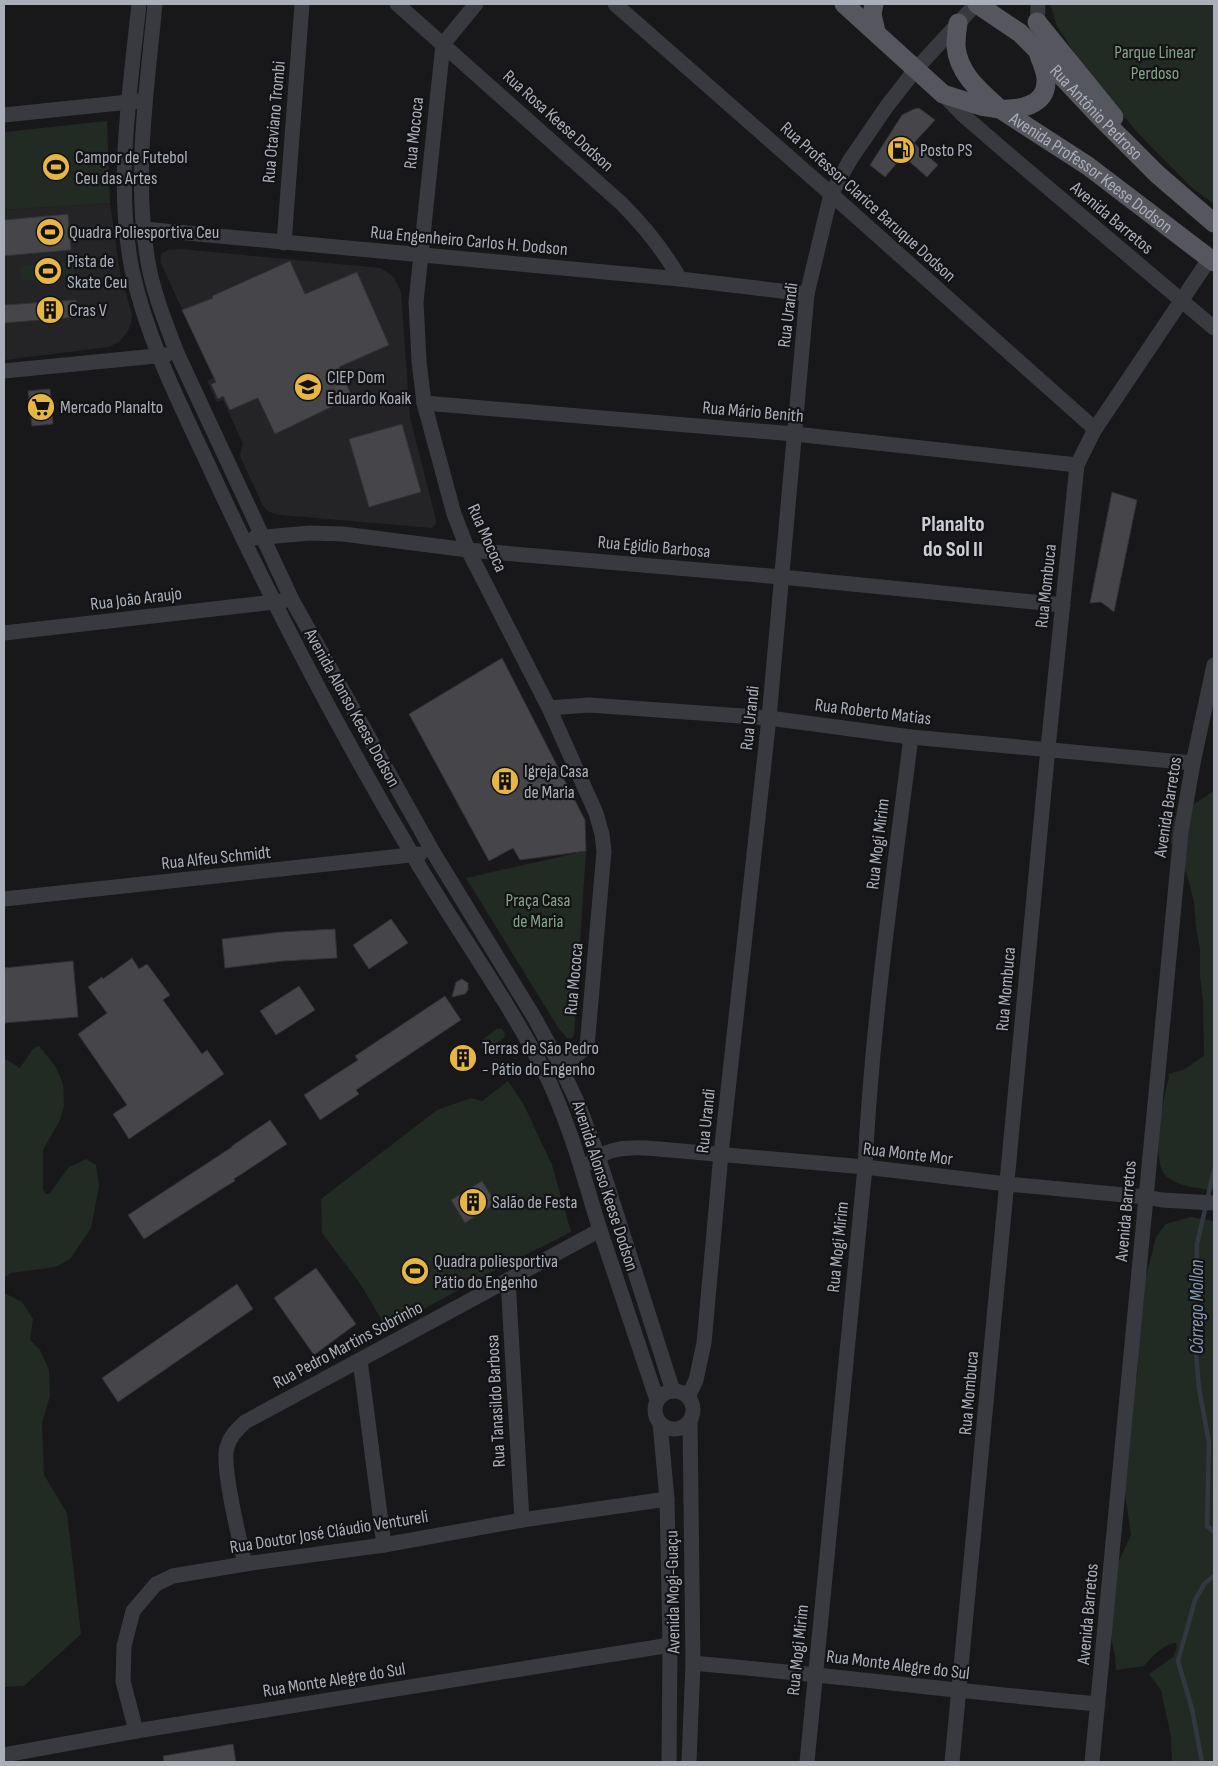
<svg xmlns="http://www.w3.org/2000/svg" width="1218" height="1766" viewBox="0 0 1218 1766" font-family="'Sofia Sans Condensed',sans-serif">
<rect width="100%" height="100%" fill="#18181a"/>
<g fill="#242427">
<polygon points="110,203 120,273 132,314 131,323 128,331 120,341 109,347 4,360 4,210"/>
<polygon points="181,249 381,268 394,277 401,292 410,418 436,520 436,524 432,528 281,515 269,512 263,506 240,456 243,444 223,400 217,402 207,381 213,378 161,263 161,254 168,250"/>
</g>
<g fill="#222a24">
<polygon points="1050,4 1214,4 1214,204 1191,187 1139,134 1090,77 1057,26"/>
<polygon points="107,121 110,203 4,210 4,132"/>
<polygon points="73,261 75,276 22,281 20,266"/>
<path d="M1214,791V1189L1210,1190C1194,1187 1179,1187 1166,1176C1150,1161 1163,1097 1169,1078L1168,1074L1183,1070L1204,1056L1203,1001L1200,977V949L1196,927L1194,902L1188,878L1178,853L1166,836L1167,822Z"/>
<polygon points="586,851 574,1035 572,1038 568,1039 559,1029 466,878"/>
<polygon points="497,1029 502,1029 505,1034 504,1038 488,1049 481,1047 482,1040"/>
<polygon points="39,1046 56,1067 63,1084 64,1106 60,1120 43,1150 43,1190 46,1194 50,1193 69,1167 86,1159 96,1165 99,1186 91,1228 70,1259 56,1267 11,1273 4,1278 4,1058 20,1068 33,1049"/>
<polygon points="508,1081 523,1103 552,1165 571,1232 497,1269 387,1329 359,1282 322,1233 321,1199 437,1110 471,1098 482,1101"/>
<path d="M1190,1217L1214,1221V1762H1172L1171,1737L1161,1690L1149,1674L1173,1657L1177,1647L1176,1643C1164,1643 1152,1657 1144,1666L1116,1670L1115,1655L1102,1598L1131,1535L1124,1487L1127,1413L1137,1376L1141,1297L1156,1237L1166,1224Z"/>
<polygon points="4,1293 22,1302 33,1319 30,1340 40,1350 49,1370 50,1396 42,1423 44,1475 67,1513 81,1634 24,1686 4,1687"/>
</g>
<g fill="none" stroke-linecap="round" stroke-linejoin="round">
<g stroke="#31383f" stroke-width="4.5">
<polyline points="1214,1170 1197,1244 1195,1341 1199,1388 1209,1443 1207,1526 1214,1532"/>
<polyline points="1202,1762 1192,1709 1178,1661 1195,1600 1205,1583 1214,1576"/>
</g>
</g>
<g fill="#45454a" stroke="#323236">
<polygon points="919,108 935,120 914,143 938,165 927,177 903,156 885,177 870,165 902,115 914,109"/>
<polygon points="68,214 71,250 4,256 4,220"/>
<polygon points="290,261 305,294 357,272 389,345 339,367 352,397 275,434 258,398 230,410 223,396 218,399 211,384 216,382 182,310 213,298 212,296"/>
<polygon points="76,300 78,317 4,323 4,305"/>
<polygon points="50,389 53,424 32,426 28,391"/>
<polygon points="402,424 421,492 369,507 349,439"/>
<polygon points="1112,492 1137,500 1114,612 1101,602 1090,603"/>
<polygon points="502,658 585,820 586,851 520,860 513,848 489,861 409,714"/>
<polygon points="391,919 408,943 369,969 353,945"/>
<polygon points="335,929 337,958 283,961 225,968 222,939 281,932"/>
<polygon points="132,958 139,969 147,964 170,995 163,1000 202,1054 207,1050 224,1074 129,1139 113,1114 127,1105 78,1034 107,1013 88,987 102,977 103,979"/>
<polygon points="73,961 78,1017 4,1023 4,968"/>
<polygon points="462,979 468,983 468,990 465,994 452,997 456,982"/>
<polygon points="299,986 315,1010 276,1035 260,1011"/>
<polygon points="445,996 461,1020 356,1090 359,1094 320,1120 304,1095 358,1060 355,1056"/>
<polygon points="270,1120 287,1144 234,1179 235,1181 220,1190 144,1239 128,1215 232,1147 232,1146"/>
<polygon points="482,1181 496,1203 465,1223 451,1200"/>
<polygon points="316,1268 356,1324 314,1355 274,1298"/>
<polygon points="237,1284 253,1309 118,1402 102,1378"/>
<polygon points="233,1744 236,1762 164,1762 163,1756"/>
</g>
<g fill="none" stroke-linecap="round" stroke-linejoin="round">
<g stroke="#393a3f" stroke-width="15">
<path d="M139,4C130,90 115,184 132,270C148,343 182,408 213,475C273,605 339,731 412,854C454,926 504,994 543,1069C568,1118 583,1174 599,1227C618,1285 638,1342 657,1400"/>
<path d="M155,4C147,89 133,177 148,262C153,292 166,324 177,353L292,600L433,852L534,1017L559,1063L578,1104L598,1156L673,1391"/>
<path d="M397,4L621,203C645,227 663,249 680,279"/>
<polyline points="476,4 443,44 416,302 419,361 424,403 454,514 468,550 549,708 596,813 602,834 604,851 587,1047 574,1057 559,1063"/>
<polyline points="615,4 831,194 1095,429"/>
<polyline points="1037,33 1038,4"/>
<polyline points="943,94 963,115 1007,153 1214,328"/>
<polyline points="4,115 139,101"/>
<polyline points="136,231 144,229 680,279 807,294"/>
<polyline points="284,243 302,4"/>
<polyline points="4,371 166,355"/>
<polyline points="424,403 795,434 1077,465"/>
<polyline points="254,538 310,533 343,534 468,550 781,577 1063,605"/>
<polyline points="4,633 283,601"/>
<polyline points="549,708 589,705 769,718 911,737 1193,763"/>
<polyline points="4,899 420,854"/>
<path d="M590,1163C607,1148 626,1147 647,1148L865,1167L1007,1184L1146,1197L1162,1200L1214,1203"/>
<polyline points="508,1280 522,1520"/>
<polyline points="360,1360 384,1545"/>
<circle cx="674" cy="1410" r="19"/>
<polyline points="688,1397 696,1380 704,1343 721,1154 769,718 807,294 831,194 850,160 887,106 916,69 976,4"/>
<polyline points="660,1423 667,1499 670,1645 669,1762"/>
<path d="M245,1564C240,1541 221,1466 227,1447C230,1436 237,1430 245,1422L600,1230"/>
<path d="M693,1663C828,1675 963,1692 1098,1704"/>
<polyline points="136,1731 123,1681 124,1646 133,1611 156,1584 173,1576 245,1564 384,1545 522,1520 667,1499"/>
<polyline points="4,1755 136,1731 670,1645"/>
<polyline points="689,1762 693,1663 690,1421"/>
<path d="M807,1762L865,1167C872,1023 893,880 911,737"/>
<polyline points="952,1762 1048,748 1077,465 1095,429 1210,258"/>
<polyline points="1092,1762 1181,832 1193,763 1214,665"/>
</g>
<g stroke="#56575e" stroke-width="19">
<path id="s1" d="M844,4L943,94L981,106L1000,109L1088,166L1214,262"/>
<polyline points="874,4 872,14 876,32"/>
<path id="s2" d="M977,4L1020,33L1037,50L1100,117L1157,174L1214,223"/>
<polyline points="1037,22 1114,117"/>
<path d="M958,23C957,30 956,39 956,46C958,74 981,92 1000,109C1018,110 1046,106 1046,82C1047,73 1042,64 1039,55"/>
</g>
</g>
<defs>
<symbol id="fuel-disc" viewBox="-11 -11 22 22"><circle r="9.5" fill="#e6b644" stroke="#131315"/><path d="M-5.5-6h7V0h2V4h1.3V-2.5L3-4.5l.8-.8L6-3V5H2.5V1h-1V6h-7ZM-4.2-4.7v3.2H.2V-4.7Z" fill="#111"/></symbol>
<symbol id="stadium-disc" viewBox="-11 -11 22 22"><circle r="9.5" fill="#e6b644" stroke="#131315"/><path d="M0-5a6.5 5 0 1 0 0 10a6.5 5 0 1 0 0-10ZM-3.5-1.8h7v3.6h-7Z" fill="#111"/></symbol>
<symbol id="building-disc" viewBox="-11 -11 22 22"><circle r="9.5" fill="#e6b644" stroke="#131315"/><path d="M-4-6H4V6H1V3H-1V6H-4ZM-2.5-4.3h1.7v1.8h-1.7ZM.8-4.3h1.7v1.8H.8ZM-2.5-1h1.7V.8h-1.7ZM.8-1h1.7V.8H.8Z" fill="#111"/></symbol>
<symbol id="school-disc" viewBox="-11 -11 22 22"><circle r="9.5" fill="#e6b644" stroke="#131315"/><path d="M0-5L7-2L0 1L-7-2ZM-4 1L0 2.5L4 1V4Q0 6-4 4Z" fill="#111"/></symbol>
<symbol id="supermarket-disc" viewBox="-11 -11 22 22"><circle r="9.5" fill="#e6b644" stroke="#131315"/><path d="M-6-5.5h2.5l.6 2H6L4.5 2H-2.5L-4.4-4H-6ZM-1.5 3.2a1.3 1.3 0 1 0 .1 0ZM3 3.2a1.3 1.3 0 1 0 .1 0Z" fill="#111"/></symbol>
</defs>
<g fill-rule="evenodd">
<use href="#fuel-disc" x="885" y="134" width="32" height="32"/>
<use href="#stadium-disc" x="40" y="151" width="32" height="32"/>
<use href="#stadium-disc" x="34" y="216" width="32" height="32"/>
<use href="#stadium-disc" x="32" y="255" width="32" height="32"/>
<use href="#building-disc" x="34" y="294" width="32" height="32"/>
<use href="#school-disc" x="292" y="371" width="32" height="32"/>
<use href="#supermarket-disc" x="25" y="391" width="32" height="32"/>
<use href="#building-disc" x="489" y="765" width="32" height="32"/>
<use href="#building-disc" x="447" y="1042" width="32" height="32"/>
<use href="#building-disc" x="457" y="1186" width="32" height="32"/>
<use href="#stadium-disc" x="399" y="1255" width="32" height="32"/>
</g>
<g text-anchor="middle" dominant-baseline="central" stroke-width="4.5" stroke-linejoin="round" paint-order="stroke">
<g font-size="18" fill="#84a287" stroke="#131315">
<text x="1155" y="52">Parque Linear<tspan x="1155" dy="21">Perdoso</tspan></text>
<text x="538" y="900">Praça Casa<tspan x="538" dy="21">de Maria</tspan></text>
</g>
<g font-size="18" fill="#abafb9" stroke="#131315">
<text stroke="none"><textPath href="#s2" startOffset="162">Rua Antônio Pedroso</textPath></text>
<text transform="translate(558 121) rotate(42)">Rua Rosa Keese Dodson</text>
<text transform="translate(274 122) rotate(-85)">Rua Otaviano Trombi</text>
<text transform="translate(414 133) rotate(-84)">Rua Mococa</text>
<text stroke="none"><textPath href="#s1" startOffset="304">Avenida Professor Keese Dodson</textPath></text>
<text transform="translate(868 202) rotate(42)">Rua Professor Clarice Baruque Dodson</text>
<text transform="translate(1112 218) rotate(40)">Avenida Barretos</text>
<text transform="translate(469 241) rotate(5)">Rua Engenheiro Carlos H. Dodson</text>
<text transform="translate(788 315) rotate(-83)">Rua Urandi</text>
<text transform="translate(753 412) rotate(5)">Rua Mário Benith</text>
<text transform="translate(487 538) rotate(66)">Rua Mococa</text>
<text transform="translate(654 547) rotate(5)">Rua Egidio Barbosa</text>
<text transform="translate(1046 586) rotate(-84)">Rua Mombuca</text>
<text transform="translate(136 599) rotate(-7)">Rua João Araujo</text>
<text transform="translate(352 708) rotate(61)">Avenida Alonso Keese Dodson</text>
<text transform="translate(873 712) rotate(7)">Rua Roberto Matias</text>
<text transform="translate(750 718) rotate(-84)">Rua Urandi</text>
<text transform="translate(1168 807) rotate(-81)">Avenida Barretos</text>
<text transform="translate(878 844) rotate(-83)">Rua Mogi Mirim</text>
<text transform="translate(216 858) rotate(-6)">Rua Alfeu Schmidt</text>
<text transform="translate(574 979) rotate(-85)">Rua Mococa</text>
<text transform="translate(1006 989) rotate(-85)">Rua Mombuca</text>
<text transform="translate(706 1121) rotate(-84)">Rua Urandi</text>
<text transform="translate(908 1154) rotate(7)">Rua Monte Mor</text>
<text transform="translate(605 1186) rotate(72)">Avenida Alonso Keese Dodson</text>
<text transform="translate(1126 1211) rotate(-85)">Avenida Barretos</text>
<text transform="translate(838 1247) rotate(-84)">Rua Mogi Mirim</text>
<text transform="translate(348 1345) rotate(-28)">Rua Pedro Martins Sobrinho</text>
<text transform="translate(969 1393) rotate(-85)">Rua Mombuca</text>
<text transform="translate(496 1401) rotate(-93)">Rua Tanasildo Barbosa</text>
<text transform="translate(329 1532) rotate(-9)">Rua Doutor José Cláudio Ventureli</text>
<text transform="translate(673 1592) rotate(-91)">Avenida Mogi-Guaçu</text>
<text transform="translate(1088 1614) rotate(-85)">Avenida Barretos</text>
<text transform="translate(798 1650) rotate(-84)">Rua Mogi Mirim</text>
<text transform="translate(898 1665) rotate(7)">Rua Monte Alegre do Sul</text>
<text transform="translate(334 1680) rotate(-9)">Rua Monte Alegre do Sul</text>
</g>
<g font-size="18" fill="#abafb9" stroke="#131315" text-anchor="start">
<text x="920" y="150">Posto PS</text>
<text x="75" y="157">Campor de Futebol<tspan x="75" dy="21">Ceu das Artes</tspan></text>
<text x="69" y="232">Quadra Poliesportiva Ceu</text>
<text x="67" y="261">Pista de<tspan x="67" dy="21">Skate Ceu</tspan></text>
<text x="69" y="310">Cras V</text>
<text x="327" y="377">CIEP Dom<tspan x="327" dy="21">Eduardo Koaik</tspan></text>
<text x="60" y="407">Mercado Planalto</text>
<text x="524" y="771">Igreja Casa<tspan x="524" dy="21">de Maria</tspan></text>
<text x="482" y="1048">Terras de São Pedro<tspan x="482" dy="21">- Pátio do Engenho</tspan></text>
<text x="492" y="1202">Salão de Festa</text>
<text x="434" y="1261">Quadra poliesportiva<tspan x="434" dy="21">Pátio do Engenho</tspan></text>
</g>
<g font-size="19" font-style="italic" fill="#859bb1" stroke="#131315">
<text transform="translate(1197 1307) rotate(-90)">Córrego Mollon</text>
</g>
<g font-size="22" font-weight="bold" fill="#ccced5" stroke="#131315">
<text x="953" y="524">Planalto<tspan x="953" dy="25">do Sol II</tspan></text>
</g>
</g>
<rect width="1218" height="1766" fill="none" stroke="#abafb9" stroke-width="10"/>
</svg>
